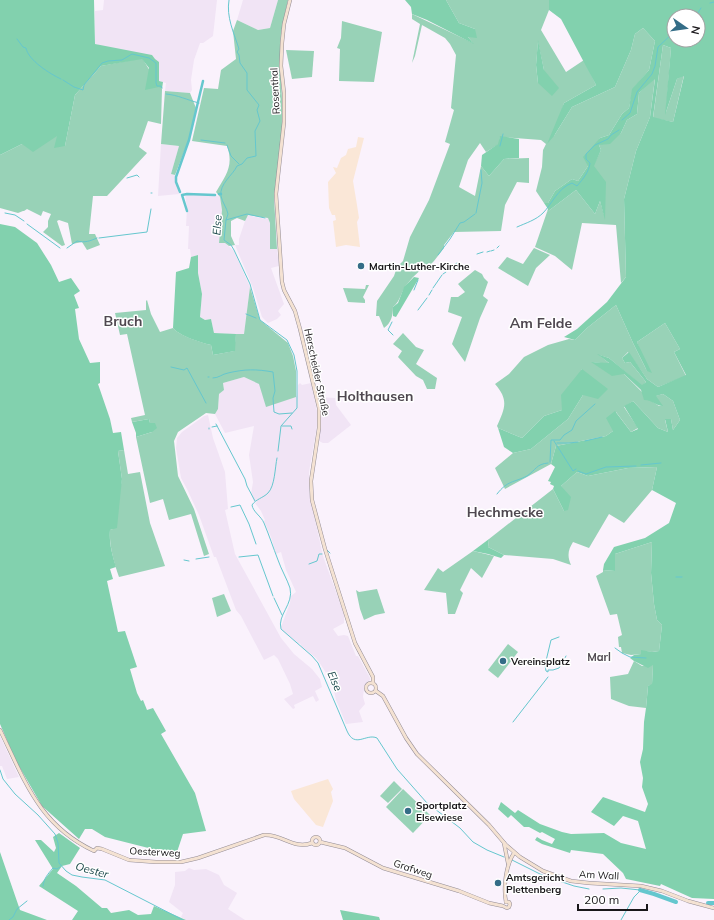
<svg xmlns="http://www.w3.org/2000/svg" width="714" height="920" viewBox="0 0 714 920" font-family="Mulish,sans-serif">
<rect width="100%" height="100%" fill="#faf2fc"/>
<g fill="#f1e4f5">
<polygon points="104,0 217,0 213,36 203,43 200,43 194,60 191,80 192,90 190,93 165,91 166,83 159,81 159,62 95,44 95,11 103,10"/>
<polygon points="243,0 278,0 270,28 258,30 237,20"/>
<polygon points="161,144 179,146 171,174 175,175 175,179 179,194 158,196"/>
<polygon points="185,194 213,194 220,197 222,210 219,243 225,243 234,251 250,287 244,335 214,333 211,319 205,320 200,317 202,294 198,273 198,255 191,257 190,249 188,249 189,226 186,226 187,208"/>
<polygon points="247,215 265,219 268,218 270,223 270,248 277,249 279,266 271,268 284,304 278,311 281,315 277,319 268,323 262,317 253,288 235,245 239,245 239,239"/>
<polygon points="244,377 260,384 266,406 297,396 298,385 300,383 302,385 311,383 317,411 317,426 309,472 309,492 323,556 344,614 344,623 333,629 338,636 344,635 348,636 356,656 358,656 370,678 370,680 367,682 364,689 363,697 365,704 359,711 363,722 346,724 336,700 332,682 319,662 316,658 301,646 300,643 299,644 283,631 281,627 290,603 291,596 296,592 286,570 281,552 276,554 271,537 264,521 265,520 261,511 255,503 257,502 256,500 254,502 251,494 253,482 249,455 254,426 225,433 215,414 218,409 219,394 224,390 223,383"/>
<polygon points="318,397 335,398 336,405 351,425 328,443 323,443 319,441 321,411"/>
<polygon points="208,415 213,438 225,472 228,509 225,510 235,554 281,638 294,654 312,669 320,679 322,687 315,691 319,700 316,702 313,696 294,705 295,708 293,709 284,699 293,694 290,684 278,659 274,655 264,660 241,616 236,610 216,557 214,557 199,515 187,489 181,478 176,448 177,438 182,432 204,416"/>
<polygon points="0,736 19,777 7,779 2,766 0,766"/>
<polygon points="189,868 194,870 206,869 219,875 224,885 237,893 228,909 245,920 186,920 181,917 183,913 169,902 175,885 175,872 185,871"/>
</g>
<g fill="#fae7d7">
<polygon points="358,137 364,138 353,181 357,205 359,218 357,222 360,247 346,245 336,247 333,221 336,220 335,215 332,215 329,208 328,182 336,173 333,167 337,168 341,158 346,155 348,149 356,147"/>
<polygon points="328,779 333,789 331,792 333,801 323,827 316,825 294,799 291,791"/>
</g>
<g fill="#98d2b7" fill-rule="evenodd">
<path d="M278,0H288L281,33L280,55L283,121L274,198L277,249H270V223L268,218L248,215L245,221L237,218L231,221V236L235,245L229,246L225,243H219L222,210L220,197L216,192C226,175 234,166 227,146L192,141L204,88L218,89L221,70L236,59L233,31L237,20L258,30L270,28Z"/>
<path d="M437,0H549V10L541,30L566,72L584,60L596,85L564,103L554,136L572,107L615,87L631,50L635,34L643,28L655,41L649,70L633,89L629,108L622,114L609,135L600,138L588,166L578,181L572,179L555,191L548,203H544L536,191L542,167L543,150L546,144L541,140L500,137L499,144L486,152L480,143L468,160L459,187L475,196L481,166L489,176L504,159L529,158V183L517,182L505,205L501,231L454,232L444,245V248L434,261L431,264L429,263C422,269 414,275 408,283C401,290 401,301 393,307C393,316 391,323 384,328L379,316H376L377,301L394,276L397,267L403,261L410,237L429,200L450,144L445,142L454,110L451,108L456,55L450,44L445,38L422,25L415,56L412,63L420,24L412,19V14L473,43L468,37L475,29L459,23L446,0ZM538,42L544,70L538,83L536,65Z"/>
<polygon points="342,21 382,32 374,82 339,81 340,49 337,48 341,38"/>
<polygon points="663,45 671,48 666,112 677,79 684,75 673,122 653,118"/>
<polygon points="286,50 314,51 312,77 292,79"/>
<path d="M142,58C147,65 158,86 162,89L161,124L148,121L139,147L147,153L107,196H93L89,234H95L100,245L87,250L82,242L72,244L68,223L59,220L57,221L65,245L62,246L43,232L48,227V221L51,214L43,211L41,216L27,209L24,211H23L18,213L0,208V155L22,144L58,135L65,146L75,95L101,66Z"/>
<polygon points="655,78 650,117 636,151 624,199 626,277 621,283 616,225 582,223 572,270 555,256 535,247 547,212 576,190 595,214 600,201 605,218 593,166 601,150 599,145 621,133 627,120 637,114 639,93"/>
<polygon points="165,91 190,93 196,108 189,139 175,175 171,174 179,146 161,144"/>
<polygon points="534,248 550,255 536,268 528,286 498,268 507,257 523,264"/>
<polygon points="475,270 482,274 484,278 466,291 484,278 488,282 483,296 488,300 480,318 465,362 452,344 462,317 448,312 451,297 458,297 465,292 458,284"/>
<polygon points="366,285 369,285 363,297 365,300 365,303 348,302 343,288 365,289"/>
<path d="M250,287L260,320L288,343L293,356L296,371V397L266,407L259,384L244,377L223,383L224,390L219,394L218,409L215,414L206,413L178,432L174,441L178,476L194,509L209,554L204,556L191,514L169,520L163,499L150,503L136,437L152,432L149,419L132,422L131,418L145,415L127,334L120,335L115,313L146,310V301L147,300L151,314L160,332L173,328C178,335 202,343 211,345L213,355L234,351L236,334H244Z"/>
<path d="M616,305L633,343L647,371L637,342L665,323L680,349L674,352L686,376L658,387L647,379L628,352L622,358L625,363L630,362L646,382L642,386L609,358L599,355L610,364L592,362L624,374L650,400L659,406H662L655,396L663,394L673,401L680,420L673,430L671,419L665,420L668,432L658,428L633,401L624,407L638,428L631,432L616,412L613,431L606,436L556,446L551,464L505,489L495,468L513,453L531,449L568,419L583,395L582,369L562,410L544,416L522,438L498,428L497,426C505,408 509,400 495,384L509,374L524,357L548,345L569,339L575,340L587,328Z"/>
<polygon points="403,333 416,347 424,350 416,364 437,378 435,389 427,389 423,380 416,376 398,357 402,351 393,344"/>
<path d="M124,450L128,474L140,472L150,523L165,566L119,577C114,562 109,546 110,530L113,529L122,479L118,451Z"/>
<path d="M657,467L652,490L624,523L609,514L589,548L573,542C568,550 567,556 571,565L553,559L504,555L488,547L489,539L553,489L564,511L561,486L577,472L588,476L628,468Z"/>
<polygon points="652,542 651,573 654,604 657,620 662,625 659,651 652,652 641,651 641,654 631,655 622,653 621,647 619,647 618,637 622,635 617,614 610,615 596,576 603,572 603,570 615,571 615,554"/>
<polygon points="473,551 494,556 482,578 471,568 460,590 463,593 455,614 448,614 446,593 424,590 438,568 443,572"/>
<polygon points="377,589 385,613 375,615 364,620 360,609 356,590 359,592"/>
<polygon points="224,594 231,611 217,617 212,598"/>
<polygon points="508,644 518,652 498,678 488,670"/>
<polygon points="634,661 642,666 653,665 652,685 648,686 646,708 629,706 611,699 610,677 628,674"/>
<polygon points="394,781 402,789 388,803 380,796"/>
<polygon points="403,789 430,815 413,833 386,807"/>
</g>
<g fill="#82d1ae" fill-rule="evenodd">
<polygon points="0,0 94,0 95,44 152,55 155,59 159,62 159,81 163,82 162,89 159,87 145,90 149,68 142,59 101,66 75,95 65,146 54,148 57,136 33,152 22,144 0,155"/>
<polygon points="405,0 446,0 459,23 475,29 477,38 468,37 474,44 427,20 412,14 411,7"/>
<path d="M549,0H714V899L692,898L661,884L660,886L626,879L623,873L603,854L571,850L570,853L542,844L535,840L537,837L542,840L552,844L555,839L542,832L540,833L529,827H524L511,815L508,818L498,809L501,802L515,813L518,810L540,824L562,832L571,834L604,833L621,843L646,849L638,821L623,816L614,826L591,812L603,797L645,812L648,804L642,787L643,778L640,762L643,749L644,722L646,708L648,686L652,684L653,665L648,668L634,661L630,658L634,655L641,654V650L652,652L659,651L662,625L657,620L654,604L651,573L652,542L615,554V571L603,570L604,564L614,547L645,538L669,523L676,503L652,490L657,467L628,468L588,476L577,472L561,486L571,497L568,510L564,511L553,489L554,486L550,484L551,482L548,481L555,467L551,464L556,446L606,436L613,431L606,418L615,411L631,432L638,429L624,406L633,401L658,428L668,432L665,419H671L673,430L680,420L673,401L663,394L656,396L663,406C655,406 653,400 644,400L641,390L624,374L612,376L591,362L609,363L597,354L609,358L642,385L646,382L630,362L625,363L622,358L629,352L647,379L658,387L686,375L674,352L680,349L665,323L637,342L652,373L647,371L633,343L616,305L587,328L575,340L564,337L577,329L607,302L626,277L624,199L636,151L650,117L655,79L639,93L637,114L627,120L621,133L610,144L599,145L601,150L594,166L606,182L605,220L600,201L595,214L576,190L547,212L548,209L544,203H548L555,191L572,179L578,181L588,166L583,157L600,138L609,135L622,114L629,108L632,89L649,70L655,41L643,28L635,34L631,50L615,87L572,107L554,136L547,144L564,103L596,85L561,19L549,10ZM674,16H698V40H674ZM663,45L671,48L665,115L677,79L684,76L673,122L653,117Z"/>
<polygon points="538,40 544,70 559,88 552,96 538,83 536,65"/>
<polygon points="500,136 519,139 519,158 504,159 489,176 481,166 482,155 498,144"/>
<path d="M0,224L15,227L37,243L51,265L59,282L71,278L80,291L74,295L79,308L75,309L79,339L90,363L100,362V383L98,384L110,419L113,433L121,432L124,450L118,451L122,479L117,528L110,530C109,543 112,554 116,567L110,569L113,579L107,581L118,632L125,631L137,667L130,669L137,693L141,701L143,700L147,710L153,708L166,731L161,734L195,793L206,831L183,834L176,855L105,837L92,829H85L79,839L42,806L16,761L0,724Z"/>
<path d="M198,255V273L202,294L200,317L205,320L211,319L214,333L236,334L235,351L213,355L211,345C201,343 178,335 173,328L176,272L189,268L191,257Z"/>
<polygon points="414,277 419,278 396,317 393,316 393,307 398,303 404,287"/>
<polygon points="582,369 608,389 598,399 583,395 568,419 531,449 513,453 504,447 498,428 522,438 544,416 562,410 561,395"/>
<polygon points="149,419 150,423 155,423 157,428 152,432 136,437 136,433 132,422"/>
<polygon points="489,539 488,547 504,555 501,558 488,554 473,551"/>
<polygon points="59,833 80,848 70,864 62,866 57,873 76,886 102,908 107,908 111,913 129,910 138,915 151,914 154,906 186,920 72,920 78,911 39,886 53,869 35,840 41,840 54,852 56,848 53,837"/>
<polygon points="0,852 20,910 47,920 0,920"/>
<polygon points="340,910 379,917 380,920 343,920"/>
</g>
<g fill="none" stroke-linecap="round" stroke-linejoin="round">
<g stroke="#65c7ce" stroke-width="1">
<path d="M229,0C226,17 234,33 239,49L237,52L239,55L240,63L247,73V90L259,105L257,110L260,121L255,131L256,156L247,158L242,164L237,166C233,175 219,184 221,196C222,202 227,208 228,214L226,220L224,240L231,245L234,250L250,284L260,320L287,340L294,355L297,371V408L281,426L278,451"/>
<polyline points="710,3 714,2"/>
<polyline points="696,16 701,8"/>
<path d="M17,39L23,47L26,48C28,60 50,74 61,79"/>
<polyline points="63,80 74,87 83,90 84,85 102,63 108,61 122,60 132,54 149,58 156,63 156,83 157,86 161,86 162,88"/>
<path d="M166,94C178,95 187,100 199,103"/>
<polyline points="622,120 630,113 637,92 652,74 655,66 658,47 674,32"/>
<polyline points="201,140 225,143"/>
<polyline points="227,145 231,156 239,164"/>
<polyline points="500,146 503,134"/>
<polyline points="127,178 137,175 139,177"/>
<polyline points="151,193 152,193"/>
<polyline points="5,213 15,215 24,221"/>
<polyline points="476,213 482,183 481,170"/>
<polyline points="226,220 247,214 265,218"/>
<polyline points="27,224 60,248"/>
<path d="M517,227C526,223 536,220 543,213C552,204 558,188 572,183L577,186C583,179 589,172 590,163L586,159V154L595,145L608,139L611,135L619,130"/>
<polyline points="99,238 147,232 151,209"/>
<path d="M67,248L77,241C85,243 90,241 97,238"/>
<polyline points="497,248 499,246"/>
<polyline points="491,251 494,250"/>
<polyline points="487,252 490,251"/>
<polyline points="477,254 483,252"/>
<polyline points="438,255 450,239 460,223 464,222 475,214"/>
<polyline points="447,270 457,263"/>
<polyline points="443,274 446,272"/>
<polyline points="433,288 442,275"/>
<polyline points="414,290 418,280"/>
<polyline points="429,295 432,290"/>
<polyline points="418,310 427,298"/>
<polyline points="246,314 256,318"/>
<polyline points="392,322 388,330 393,335"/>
<polyline points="171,367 184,370 187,368 206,403"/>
<polyline points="208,377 209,377"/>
<path d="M213,378C219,378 222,374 228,373C245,369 256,369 273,372L275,391L273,398L274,412L279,414L292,413"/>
<polyline points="216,424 245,479 247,486 255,501"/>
<polyline points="282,426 291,426 292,429"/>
<polyline points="212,427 217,426"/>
<polyline points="209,429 209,428"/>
<polyline points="554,441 573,471 576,469"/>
<polyline points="585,441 602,437"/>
<polyline points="557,443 569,443 578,442"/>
<path d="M277,458C275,467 275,486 268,493C263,498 256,499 252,505C253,512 261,516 264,523C269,535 273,547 278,560C281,569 287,579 290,588C294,604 277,615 281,629L312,656L318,663L347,731C355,749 366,733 377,738L397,769L427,803L460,828L473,842L487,850L504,857"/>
<polyline points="550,462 551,440 560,440 564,435 572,430 576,421 595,404"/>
<polyline points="641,465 661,463"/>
<polyline points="578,471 586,474 606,467 636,466"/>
<path d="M497,494C508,480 513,483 527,476C536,470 536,464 548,463"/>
<polyline points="231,507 240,505 249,524 256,544"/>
<polyline points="327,550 330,553"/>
<polyline points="239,557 258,555 273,596"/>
<polyline points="196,559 209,557"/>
<polyline points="184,560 189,561"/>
<polyline points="309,564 317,561 319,554 322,554"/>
<polyline points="676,577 682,577"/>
<polyline points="274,598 282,615"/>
<polyline points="559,637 551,640 545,665 546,671 548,672 548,670 553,670 559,668 566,656"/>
<polyline points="615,648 622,653 630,657 646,658"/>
<polyline points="513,722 548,677"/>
<polyline points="0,770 3,779 15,794 38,815 55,834 58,843 59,863 66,871 72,875 82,877 105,880 183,920"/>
<polyline points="512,860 542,875 574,886 589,889"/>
<path d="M43,886C44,878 48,874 53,868L57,869L60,867"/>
<polyline points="603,889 621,888 640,890"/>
<polyline points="9,920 13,917 17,909 27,901"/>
<polyline points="621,920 634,897 640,891"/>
</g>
<g stroke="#65c7ce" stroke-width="2.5">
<polyline points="180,192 176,182 176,177 189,140 203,81"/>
<polyline points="219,194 221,194"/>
<polyline points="187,211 182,195 187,194 215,195"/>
</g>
<g stroke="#65c7ce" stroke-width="4">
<polyline points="640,890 654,894 676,902"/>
<polyline points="708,903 714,903"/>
</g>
<defs>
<g id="secondary">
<polyline points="290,0 284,24 282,43 281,66 284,93 284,122 276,194 282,282 284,290 295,311 300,329 319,408 319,428 311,481 312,500 325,549 355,643 373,677 373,683"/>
<circle cx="371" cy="688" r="5"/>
<polyline points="376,691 383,696 406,738 417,754 489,825 506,845 520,857 543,871 571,881 589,883 641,886 662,891 688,901 714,908"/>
<path d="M0,730C25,781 39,825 94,851L97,848L102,849L129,860L156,862H181L198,858L264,835C283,834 293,850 312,843"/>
<circle cx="316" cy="841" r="4"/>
<polyline points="320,842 345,848 383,868 459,891 489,903 503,906 507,908 509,907 510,904 509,902 506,902"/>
<polyline points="504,843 508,863"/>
<path d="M506,902C503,887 506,865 514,853"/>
</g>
</defs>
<use href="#secondary" stroke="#948d96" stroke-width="4"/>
<use href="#secondary" stroke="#f4e2d2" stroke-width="3"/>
</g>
<g fill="#346d87" stroke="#fff" stroke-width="1.5">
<circle cx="361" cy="266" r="4"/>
<circle cx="503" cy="661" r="4"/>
<circle cx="408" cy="811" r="4"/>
<circle cx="498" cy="883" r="4"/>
</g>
<g text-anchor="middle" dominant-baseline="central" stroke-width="3" stroke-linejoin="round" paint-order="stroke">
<g font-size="10" fill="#19171a" stroke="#fff">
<text transform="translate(275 91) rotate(-93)">Rosenthal</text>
<text transform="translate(317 372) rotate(78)">Herscheider Straße</text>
<text transform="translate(155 852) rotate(3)">Oesterweg</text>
<text transform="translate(413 869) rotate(18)">Grafweg</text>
<text transform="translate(599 875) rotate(3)">Am Wall</text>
</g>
<g font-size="10" font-weight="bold" fill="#19171a" stroke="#fff" text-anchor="start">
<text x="369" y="266">Martin-Luther-Kirche</text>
<text x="511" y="661">Vereinsplatz</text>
<text x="416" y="805">Sportplatz<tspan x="416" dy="12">Elsewiese</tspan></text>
<text x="506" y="877">Amtsgericht<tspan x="506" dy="12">Plettenberg</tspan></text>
</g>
<g font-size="11" font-style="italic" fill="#1a474a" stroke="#fff">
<text transform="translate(217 225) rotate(-86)">Else</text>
<text transform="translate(335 681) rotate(66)">Else</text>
<text transform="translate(92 870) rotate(15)">Oester</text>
</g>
<g font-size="11" font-weight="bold" fill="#4f4850" stroke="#fff">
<text x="599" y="657">Marl</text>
</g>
<g font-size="14" font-weight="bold" fill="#4f4850" stroke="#fff">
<text x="123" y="321">Bruch</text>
<text x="541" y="323">Am Felde</text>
<text x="375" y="396">Holthausen</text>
<text x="505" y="512">Hechmecke</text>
</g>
</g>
<g transform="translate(686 28) rotate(103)"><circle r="19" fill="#ffffff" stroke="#a3a2a3"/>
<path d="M0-3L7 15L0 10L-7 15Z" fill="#346d87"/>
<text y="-6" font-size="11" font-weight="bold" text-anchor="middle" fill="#19171a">N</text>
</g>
<path d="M578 904v6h69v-6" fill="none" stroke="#19171a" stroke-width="2"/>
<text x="584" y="904" font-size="12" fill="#19171a" stroke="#ffffff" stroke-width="3" paint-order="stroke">200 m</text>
</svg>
